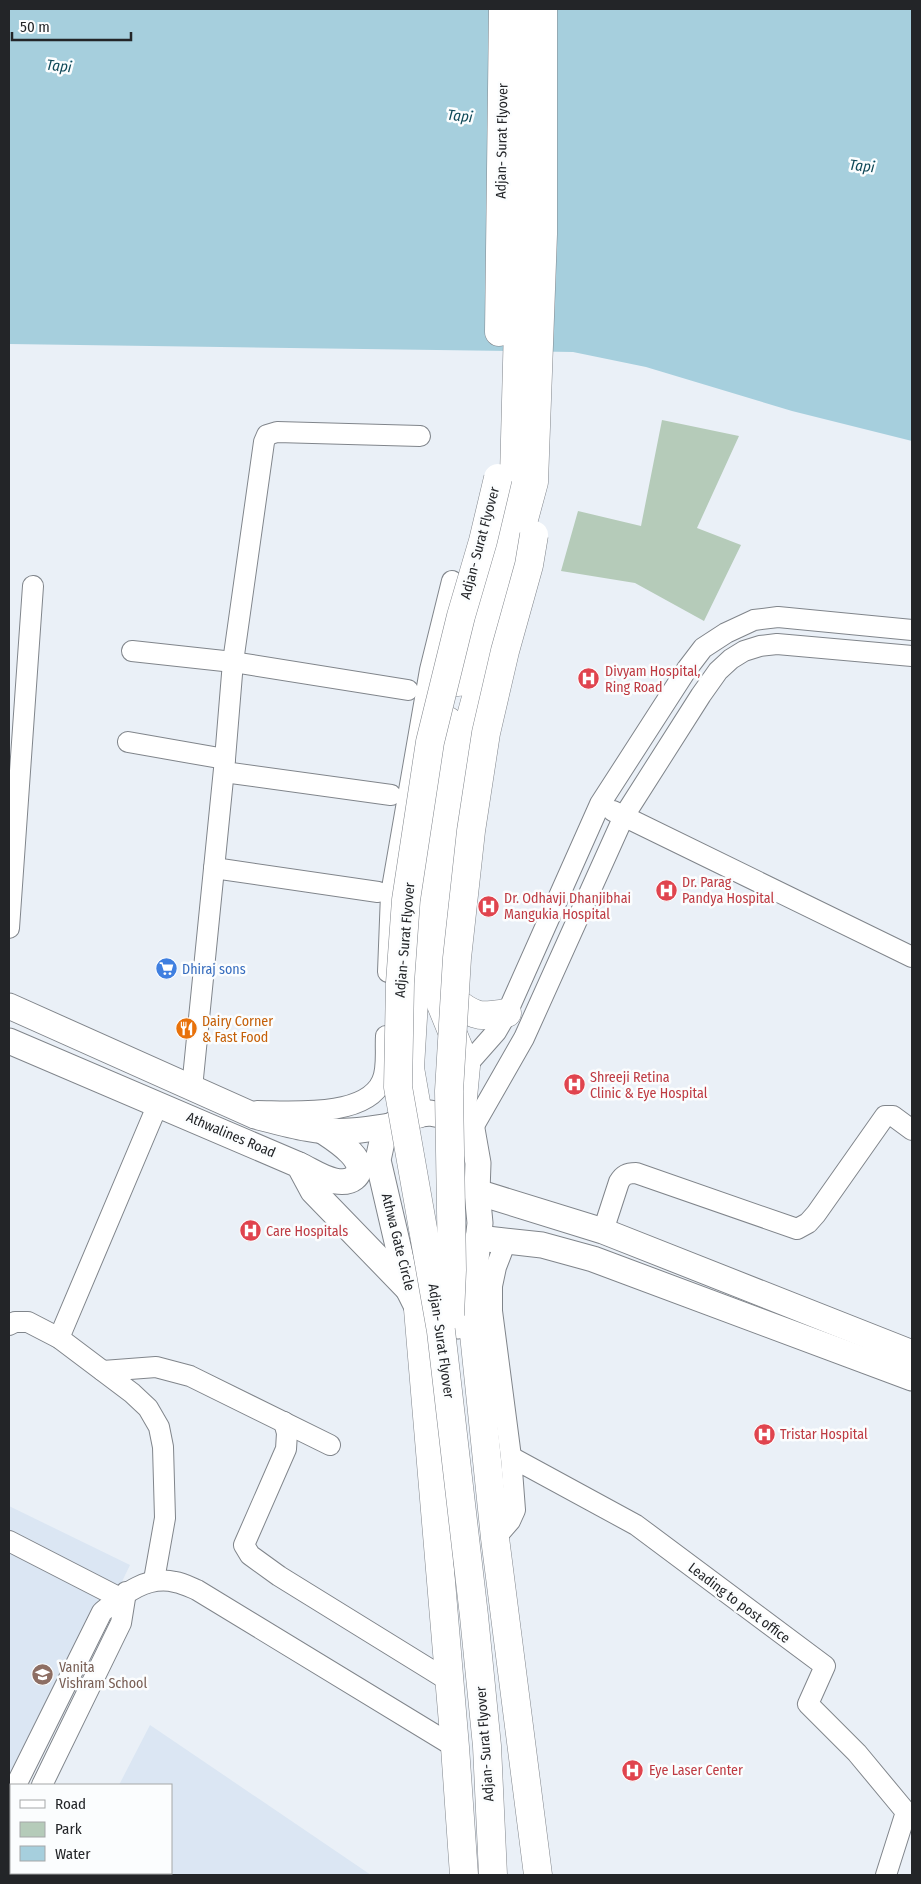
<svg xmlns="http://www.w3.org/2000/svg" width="921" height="1884" viewBox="0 0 921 1884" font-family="'Fira Sans Condensed',sans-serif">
<rect width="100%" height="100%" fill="#eaf0f7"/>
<g fill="#dbe6f3">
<polygon points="9,1506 130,1565 23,1785 11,1785 11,1809 9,1814"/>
<polygon points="150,1725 371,1875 74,1875 75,1873 171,1873 171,1785 119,1785"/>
</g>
<polygon fill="#b5cbb9" points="662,420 739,436 697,528 741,545 704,621 635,583 561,571 578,511 641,526"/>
<polygon fill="#a6cfdd" points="9,9 912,9 912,441 792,411 646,367 573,352 9,344"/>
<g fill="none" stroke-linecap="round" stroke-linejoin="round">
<defs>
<g id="minor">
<polyline points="132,651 233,662 408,690"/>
<polyline points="128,742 225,759"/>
<polyline points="224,772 391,795"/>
<polyline points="613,811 912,957"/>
<polyline points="214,868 378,892"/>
<polyline points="9,928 33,586"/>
<polyline points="388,972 391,894 430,670 452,581"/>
<polyline points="458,1075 496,1032 507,1013 600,804 687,669 703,648 726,633 754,620 778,617 912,630"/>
<polyline points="192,1088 225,759 233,662 264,442 267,435 277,432 420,436"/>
<path d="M257,1111C290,1111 366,1118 382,1081C388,1068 385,1050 386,1036"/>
<polyline points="472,1129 524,1038 624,816 701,695 718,671 731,659 744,651 760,646 777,644 912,656"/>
<path d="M603,1231L619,1182C623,1175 627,1173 636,1173L797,1229L808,1223L816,1214L885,1116H893L912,1130"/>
<polyline points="506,1241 496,1267 492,1286 492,1311 511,1457"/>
<polyline points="9,1325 15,1322 28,1322 59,1338 132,1393 148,1408 159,1427 163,1447 165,1518 154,1580"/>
<polyline points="59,1338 158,1104"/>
<polyline points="103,1371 156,1367 190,1376 330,1445"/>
<polyline points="284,1422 287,1433 286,1449 244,1545 250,1555 279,1576 449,1681"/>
<polyline points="495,1538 510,1521 515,1510 511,1457 636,1525 825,1666 808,1704 857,1753 906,1812 886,1875"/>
<polyline points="9,1541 120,1598"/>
<path d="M16,1785L102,1612C123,1595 146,1575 175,1582C182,1583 190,1587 197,1590L455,1747"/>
<polyline points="42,1785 121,1623 126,1592"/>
<polyline points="9,1854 11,1849"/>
</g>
<g id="major">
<path d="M9,1006L255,1116C286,1124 319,1134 351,1131C364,1130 377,1128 390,1126"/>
<polyline points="9,1041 299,1165 313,1191 408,1289"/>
<polygon points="430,1113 461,1119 472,1129 478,1163 477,1192 480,1223 471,1305 458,1326 428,1321 418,1309 408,1289 378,1160 383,1137 390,1126 411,1115"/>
<path d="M299,1165C310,1170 323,1179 335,1181C341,1182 349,1182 354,1178C373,1162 333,1138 321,1130"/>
<polyline points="477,1192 603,1231 912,1353"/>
<polyline points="478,1238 542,1245 593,1259 912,1378"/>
</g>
<g id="highway">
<polyline points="499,332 503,9"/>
<polyline points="458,682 514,477 523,136 524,9"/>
<path d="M441,983C445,995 464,1010 476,1014C484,1017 498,1014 507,1013"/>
<polyline points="418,1114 410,1068 417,950 438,805 443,739 448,721"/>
<polyline points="461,1119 466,1066 440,1002 437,970 439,936 456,802 470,720 534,482 543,234 543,9"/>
<polyline points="471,1305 495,1538 538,1875"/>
<polyline points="418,1309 455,1747 464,1875"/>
</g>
</defs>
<use href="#minor" stroke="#80858b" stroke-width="22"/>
<use href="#major" stroke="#80858b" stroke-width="27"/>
<use href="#highway" stroke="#80858b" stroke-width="29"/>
<use href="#minor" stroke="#fff" stroke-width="20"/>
<use href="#major" stroke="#fff" stroke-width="25"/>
<use href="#highway" stroke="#fff" stroke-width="28"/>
<defs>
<g id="highway-bridge">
<polyline points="450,1315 452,1270 449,1091 457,958 471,831 486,733 505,651 529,565 534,535"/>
<polyline points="493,1875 487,1746 474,1616 441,1331 398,1087 400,983 406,900 430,742 461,616 483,541 498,478"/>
</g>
</defs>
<use href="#highway-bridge" stroke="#80858b" stroke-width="29" stroke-linecap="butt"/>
<use href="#highway-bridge" stroke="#fff" stroke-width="28"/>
</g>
<defs>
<symbol id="hospital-disc" viewBox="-11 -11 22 22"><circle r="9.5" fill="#e0444e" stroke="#fbfdfe"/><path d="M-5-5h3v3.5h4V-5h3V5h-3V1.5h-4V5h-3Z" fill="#fff"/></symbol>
<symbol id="supermarket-disc" viewBox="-11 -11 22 22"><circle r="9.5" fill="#3f7fe0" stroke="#fbfdfe"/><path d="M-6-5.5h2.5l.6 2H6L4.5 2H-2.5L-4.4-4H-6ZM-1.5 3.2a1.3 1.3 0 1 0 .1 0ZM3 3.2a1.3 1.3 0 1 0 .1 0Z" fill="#fff"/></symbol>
<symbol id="restaurant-disc" viewBox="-11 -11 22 22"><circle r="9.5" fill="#e8710a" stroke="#fbfdfe"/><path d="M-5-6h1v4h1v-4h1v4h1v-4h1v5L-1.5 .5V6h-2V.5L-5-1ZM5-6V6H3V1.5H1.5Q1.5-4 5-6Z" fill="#fff"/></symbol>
<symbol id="school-disc" viewBox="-11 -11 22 22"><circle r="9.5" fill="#8d6e63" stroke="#fbfdfe"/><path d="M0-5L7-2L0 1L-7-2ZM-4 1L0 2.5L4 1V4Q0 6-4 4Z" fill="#fff"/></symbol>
</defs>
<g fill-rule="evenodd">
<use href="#hospital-disc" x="576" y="666" width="25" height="25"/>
<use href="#hospital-disc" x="654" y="878" width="25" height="25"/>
<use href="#hospital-disc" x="476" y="894" width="25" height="25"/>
<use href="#supermarket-disc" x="154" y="956" width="25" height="25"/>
<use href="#restaurant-disc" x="174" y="1016" width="25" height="25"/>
<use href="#hospital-disc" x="562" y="1072" width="25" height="25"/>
<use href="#hospital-disc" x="238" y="1218" width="25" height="25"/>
<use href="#hospital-disc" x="752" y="1422" width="25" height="25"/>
<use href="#school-disc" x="30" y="1662" width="25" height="25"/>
<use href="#hospital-disc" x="620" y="1758" width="25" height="25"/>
</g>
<g text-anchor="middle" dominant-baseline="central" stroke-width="5" stroke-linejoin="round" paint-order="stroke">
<g font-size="14" fill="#232528" stroke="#fbfdfe">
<text transform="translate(502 141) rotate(-89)">Adjan- Surat Flyover</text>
<text transform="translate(480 543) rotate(-75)">Adjan- Surat Flyover</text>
<text transform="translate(405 940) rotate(-85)">Adjan- Surat Flyover</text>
<text transform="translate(231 1135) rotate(23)">Athwalines Road</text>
<text transform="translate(398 1242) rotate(76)">Athwa Gate Circle</text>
<text transform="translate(441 1341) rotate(82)">Adjan- Surat Flyover</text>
<text transform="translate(739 1603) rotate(37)">Leading to post office</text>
<text transform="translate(485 1744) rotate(-94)">Adjan- Surat Flyover</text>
</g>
<g font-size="14" fill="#be3a42" stroke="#fbfdfe" text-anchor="start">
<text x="605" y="671">Divyam Hospital,<tspan x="605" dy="16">Ring Road</tspan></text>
<text x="682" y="882">Dr. Parag<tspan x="682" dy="16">Pandya Hospital</tspan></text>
<text x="504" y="898">Dr. Odhavji Dhanjibhai<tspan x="504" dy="16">Mangukia Hospital</tspan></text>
<text x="590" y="1077">Shreeji Retina<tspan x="590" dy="16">Clinic &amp; Eye Hospital</tspan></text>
<text x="266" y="1231">Care Hospitals</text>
<text x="780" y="1434">Tristar Hospital</text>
<text x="649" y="1770">Eye Laser Center</text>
</g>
<g font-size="14" fill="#366cbe" stroke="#fbfdfe" text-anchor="start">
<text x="182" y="969">Dhiraj sons</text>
</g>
<g font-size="14" fill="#c56008" stroke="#fbfdfe" text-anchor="start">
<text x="202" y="1021">Dairy Corner<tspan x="202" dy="16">&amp; Fast Food</tspan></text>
</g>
<g font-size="14" fill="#785e54" stroke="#fbfdfe" text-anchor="start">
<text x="59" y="1667">Vanita<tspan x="59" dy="16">Vishram School</tspan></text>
</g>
<g font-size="15" font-style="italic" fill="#0f4958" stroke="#fbfdfe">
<text transform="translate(59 66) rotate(7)">Tapi</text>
<text transform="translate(460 116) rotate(7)">Tapi</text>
<text transform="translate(862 166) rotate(7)">Tapi</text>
</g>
</g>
<rect width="921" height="1884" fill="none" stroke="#232528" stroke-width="20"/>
<rect x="10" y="1784" width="162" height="90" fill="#fbfdfe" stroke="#a5a7a8"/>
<rect x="20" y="1800" width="25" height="8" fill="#ffffff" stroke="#a5a7a8"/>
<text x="55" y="1809" font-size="15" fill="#232528">Road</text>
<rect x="20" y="1822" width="25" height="15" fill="#b5cbb9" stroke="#a5a7a8"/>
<text x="55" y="1834" font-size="15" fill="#232528">Park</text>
<rect x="20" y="1846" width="25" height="15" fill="#a6cfdd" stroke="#a5a7a8"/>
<text x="55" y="1859" font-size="15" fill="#232528">Water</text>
<path d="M12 32v8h119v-8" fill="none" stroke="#232528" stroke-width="2.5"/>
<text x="20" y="32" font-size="15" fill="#232528" stroke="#fbfdfe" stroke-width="4" paint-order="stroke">50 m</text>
</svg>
